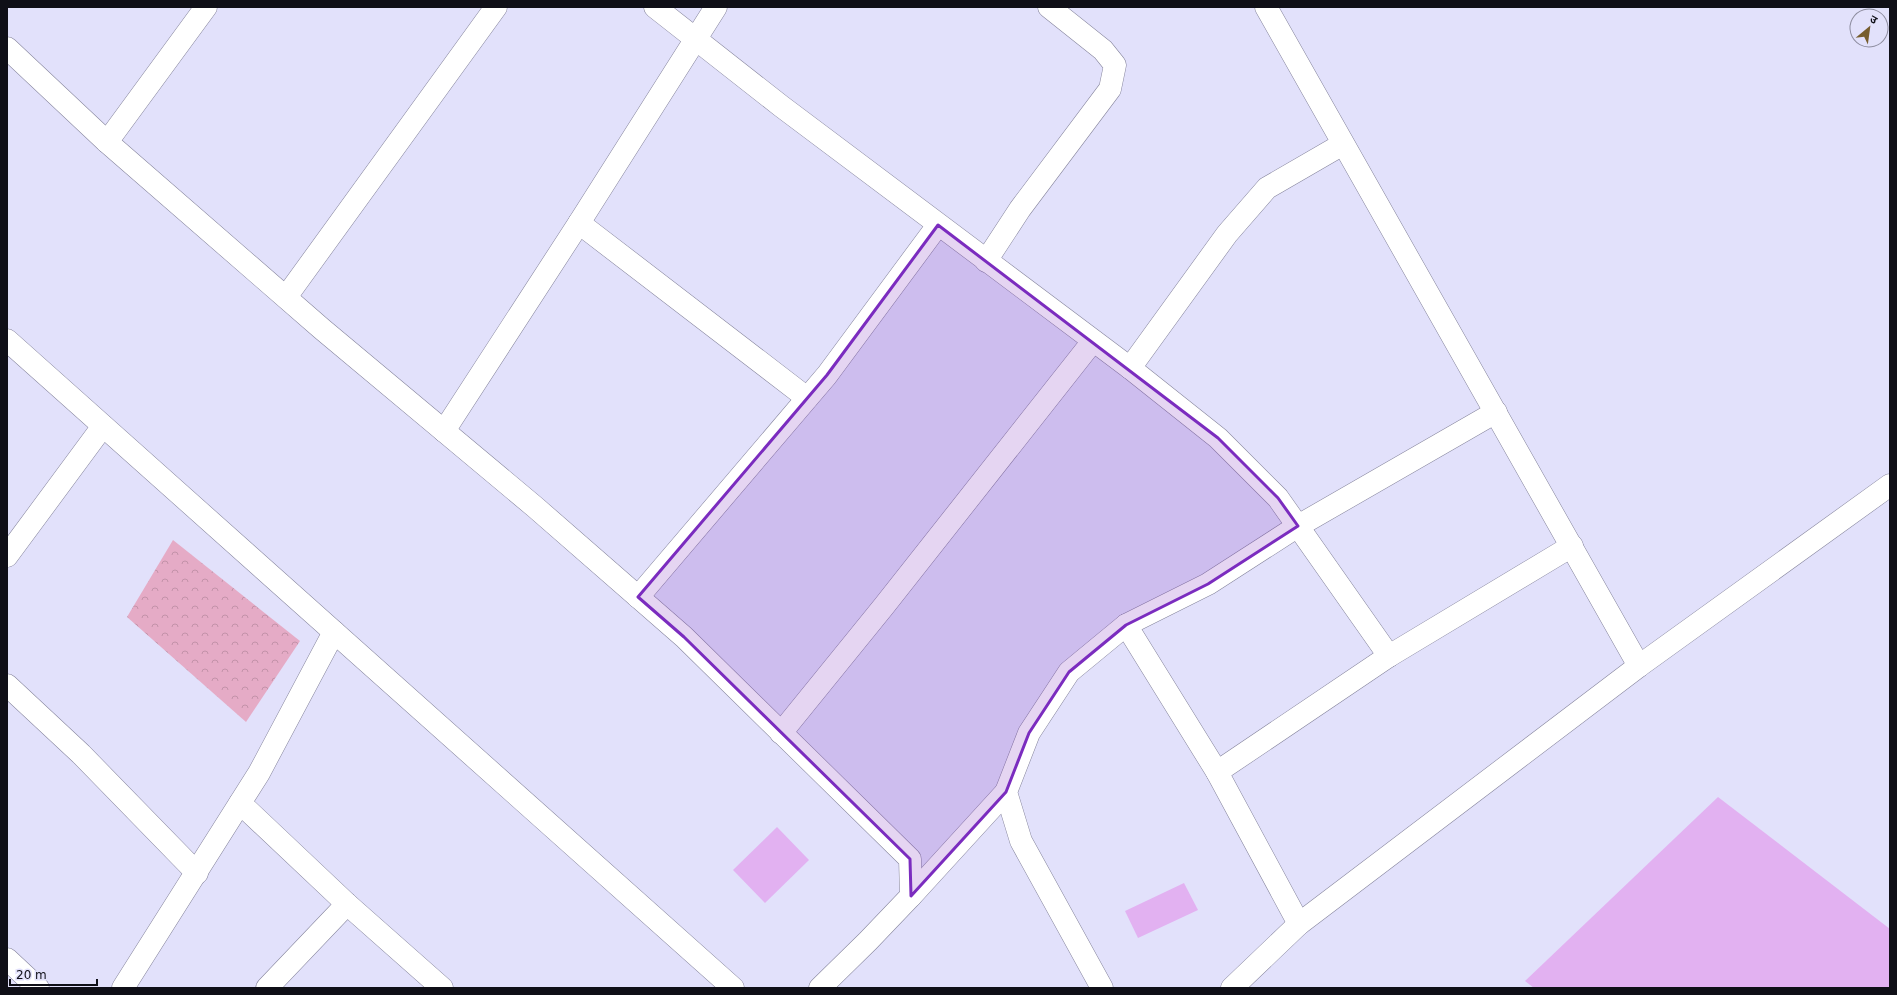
<svg xmlns="http://www.w3.org/2000/svg" width="1897" height="995" viewBox="0 0 1897 995" font-family="'DejaVu Sans','Noto Sans Devanagari',sans-serif">
<defs>
<pattern id="park-crowns" width="20" height="18" patternUnits="userSpaceOnUse"><rect width="20" height="18" fill="#e5abc6"/><path d="M2 6a3 3 0 1 1 6 0M12 15a3 3 0 1 1 6 0" fill="none" stroke="#c392a9"/></pattern>
</defs>
<rect width="100%" height="100%" fill="#e2e1fb"/>
<polygon fill="url(#park-crowns)" points="173,540 300,641 246,722 127,617"/>
<g fill="#e2b1f1">
<polygon points="1718,797 1890,929 1890,988 1534,988 1525,981"/>
<polygon points="777,827 809,860 765,903 733,870"/>
<polygon points="1184,883 1198,910 1138,938 1125,911"/>
</g>
<g fill="none" stroke-linecap="round" stroke-linejoin="round">
<defs>
<g id="minor">
<polyline points="655,7 781,106 1130,368 1218,438 1278,498 1389,656"/>
<polyline points="1266,7 1639,666"/>
<polyline points="7,48 107,142 322,329 535,507 684,637 910,859 911,896 868,941 820,988"/>
<polyline points="107,142 206,7"/>
<polyline points="579,223 807,398"/>
<polyline points="986,261 1020,209 1110,89 1115,65 1103,50 1049,7"/>
<polyline points="286,297 496,7"/>
<polyline points="1130,368 1227,234 1267,188 1343,144"/>
<polyline points="444,431 579,223 716,7"/>
<polyline points="7,556 103,426"/>
<polyline points="638,597 827,375 938,225"/>
<polyline points="1126,625 1217,772 1299,924"/>
<polyline points="7,685 81,754 197,873"/>
<polyline points="781,733 884,606 1093,341"/>
<polyline points="1217,772 1389,656 1572,546"/>
<polyline points="240,803 347,904 442,988"/>
<polyline points="911,896 1006,792"/>
<polyline points="7,959 38,988"/>
<polyline points="123,988 259,773 334,632"/>
<polyline points="267,988 347,904"/>
<polyline points="1102,988 1021,841 1006,792 1029,733 1069,672 1126,625 1208,584 1298,526 1496,412"/>
</g>
<g id="tertiary">
<polyline points="7,340 733,988"/>
<polyline points="1232,988 1299,924 1639,666 1890,485"/>
</g>
</defs>
<use href="#minor" stroke="#85849c" stroke-width="23"/>
<use href="#tertiary" stroke="#85849c" stroke-width="23"/>
<use href="#minor" stroke="#fff" stroke-width="22"/>
<use href="#tertiary" stroke="#fff" stroke-width="22"/>
</g>
<path fill="#7b2cbf" fill-opacity="0.2" stroke="#7b2cbf" stroke-width="3" stroke-linejoin="round" d="M938,225L1218,438L1278,498L1298,526L1208,584L1126,625L1069,672L1029,733L1006,792L911,896L910,859L684,637L638,597L827,375Z"/>
<rect width="1897" height="995" fill="none" stroke="#0f0f17" stroke-width="16"/>
<g transform="translate(1869 28) rotate(29)"><circle r="19" fill="#e2e1fb" stroke="#8e8da0"/>
<path d="M0-3L7 15L0 10L-7 15Z" fill="#765d2e"/>
<text y="-6" font-size="11" font-weight="bold" text-anchor="middle" fill="#0f0f17">उ</text>
</g>
<path d="M10 979v6h87v-6" fill="none" stroke="#0f0f17" stroke-width="2"/>
<text x="16" y="979" font-size="12" fill="#0f0f17" stroke="#e2e1fb" stroke-width="3" paint-order="stroke">20 m</text>
</svg>
